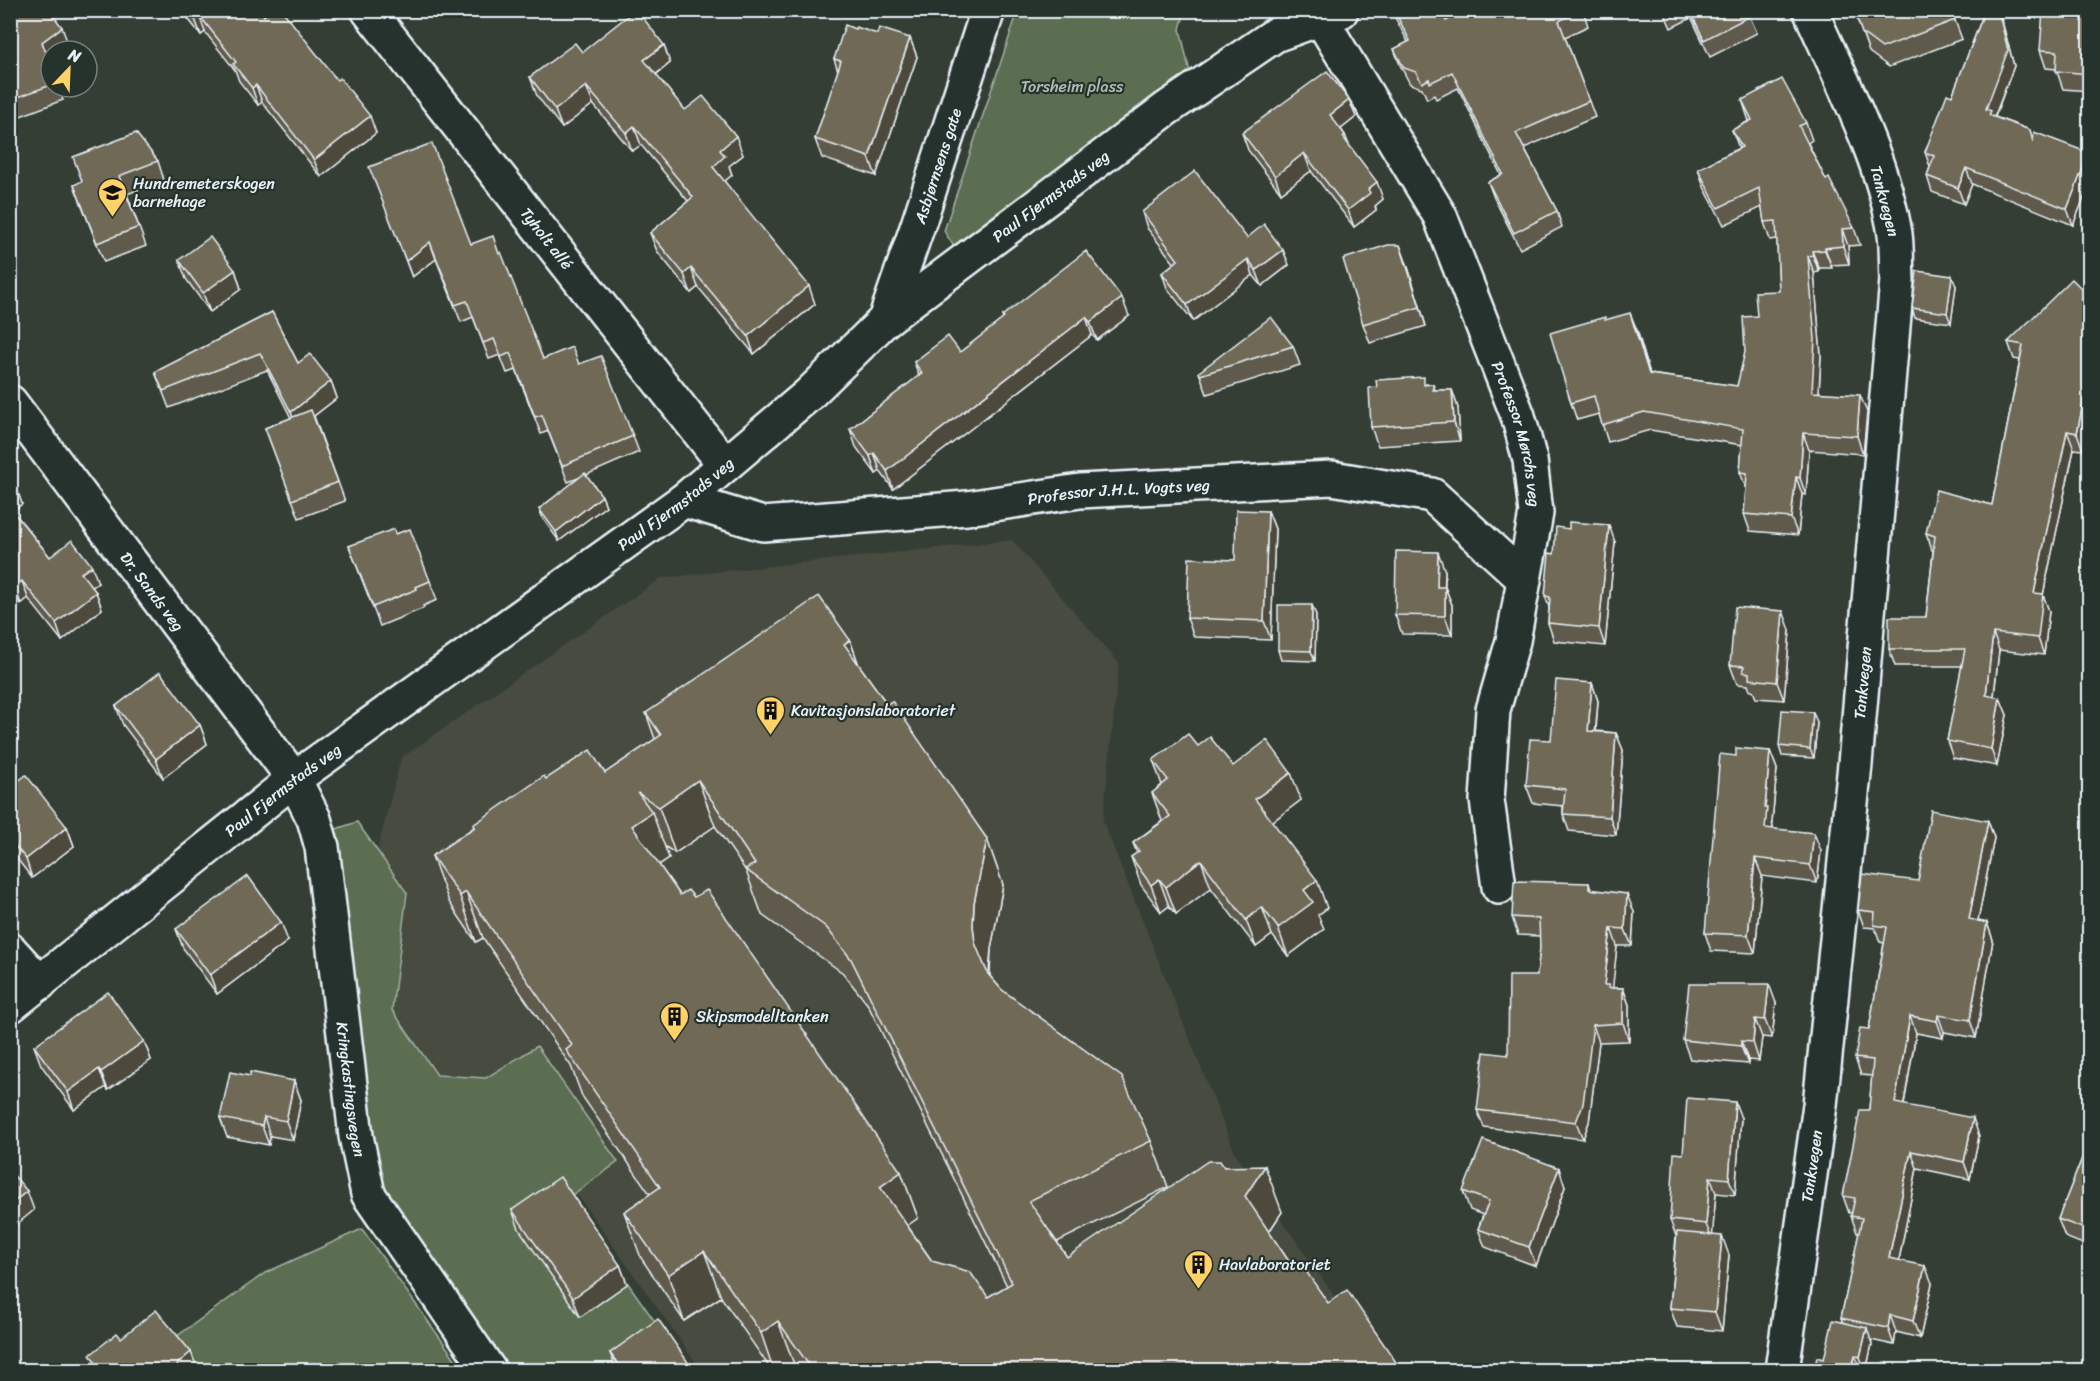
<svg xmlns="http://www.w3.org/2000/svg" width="2100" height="1381" viewBox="0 0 2100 1381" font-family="Sriracha,sans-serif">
<rect width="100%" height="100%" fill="#353e35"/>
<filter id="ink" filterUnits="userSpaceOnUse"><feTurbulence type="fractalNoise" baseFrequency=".0167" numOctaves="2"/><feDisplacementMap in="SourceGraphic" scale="12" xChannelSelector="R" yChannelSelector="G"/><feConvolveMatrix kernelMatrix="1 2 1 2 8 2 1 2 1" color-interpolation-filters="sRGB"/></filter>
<g filter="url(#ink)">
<polygon fill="#464b3f" points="1012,540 1119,663 1103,821 1235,1153 1386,1370 701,1370 557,1166 398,1159 372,871 401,758 661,578"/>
<g fill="#5c6e51" stroke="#a2b0a4" stroke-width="1.5">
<polygon points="1018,11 1185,11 1180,29 1194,90 963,261 944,231"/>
<polygon points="357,822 407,893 392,1010 437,1075 486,1078 537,1046 618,1162 568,1198 689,1370 511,1370 385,1193 371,1132 336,829"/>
<polygon points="362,1229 463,1370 198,1370 173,1339 265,1273"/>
</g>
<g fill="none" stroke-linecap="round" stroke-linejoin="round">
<defs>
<g id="street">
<path id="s1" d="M368,10L725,465"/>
<path id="s2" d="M1321,19L1440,216L1518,416L1530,460L1536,513L1513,641L1493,710L1487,800L1499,887"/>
<path id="s3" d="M885,320L1166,109L1275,35L1341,11"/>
<path id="s4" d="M10,402L294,779L314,819L322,847L356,1136L368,1194L489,1370"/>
<path id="s5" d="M684,500L763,524L967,508L1080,491L1332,478L1432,495L1524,579"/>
<polyline points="10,950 40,983"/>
<path id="s6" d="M1782,1370L1820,1105L1855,764L1897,280C1896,265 1897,249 1895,234C1883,159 1841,80 1810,10"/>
</g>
<g id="secondary">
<path id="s7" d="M10,1006L294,779L684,500L808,395L885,320L918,225L988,10"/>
</g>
</defs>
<use href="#street" stroke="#e8f1f8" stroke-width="38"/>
<use href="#secondary" stroke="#e8f1f8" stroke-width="38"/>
<use href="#street" stroke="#26332d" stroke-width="33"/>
<use href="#secondary" stroke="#26332d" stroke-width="33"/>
</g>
<g fill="#5f5a4b" stroke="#e8f1f8" stroke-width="1.5" fill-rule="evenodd">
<polygon points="10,10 68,44 59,51 51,51 51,57 48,59 51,66 51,87 59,87 63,100 10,120"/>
<polygon points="181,10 260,10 376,133 321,177 262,102 258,105 239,81 235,70 205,32 201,35"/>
<polygon points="1391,10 1441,10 1446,21 1466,10 1583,10 1588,26 1565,37 1595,117 1524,148 1557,211 1562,227 1520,249 1494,198 1488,182 1501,175 1458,88 1436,99 1434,95 1427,99 1422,88 1410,84 1400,65 1394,49 1408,42"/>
<polygon points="1663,10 1747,10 1757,33 1710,57 1692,19 1691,18 1671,28"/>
<polygon points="1951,10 1962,39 1889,67 1869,52 1855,13"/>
<polygon points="1985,10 1999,10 2014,66 1995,117 2030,130 2033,140 2089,153 2090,183 2073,225 1972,184 1964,204 1932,192 1927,176 1930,167 1925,152 1952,96"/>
<polygon points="2090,10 2090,91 2063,89 2056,69 2046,68 2040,50"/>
<polygon points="855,29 877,34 910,38 917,57 876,176 822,158 815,139 838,71 834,59"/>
<polygon points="582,52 670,63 656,75 685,110 743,155 729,166 732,175 724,181 815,304 754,354 698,287 691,293 657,251 650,233 688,201 641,145 632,151 593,104 562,128 537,96 530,77"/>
<polygon points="1349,100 1356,117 1341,129 1345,135 1349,146 1383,199 1375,206 1376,210 1354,227 1311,171 1281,193 1248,150 1242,133"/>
<polygon points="1742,100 1806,123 1812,140 1808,143 1826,180 1854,228 1860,245 1848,246 1849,264 1831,265 1832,268 1819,268 1819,272 1814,273 1821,356 1819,392 1867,412 1863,454 1809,450 1806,495 1802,494 1798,535 1750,531 1744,514 1746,488 1740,472 1742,445 1650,430 1608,442 1599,414 1577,420 1571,403 1606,320 1637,330 1650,374 1737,386 1757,316 1779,291 1777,239 1770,240 1764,222 1762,207 1724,225 1704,187 1698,169 1739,148 1732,130 1749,121"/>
<polygon points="158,161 164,180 127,194 146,246 104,262 74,185"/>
<polygon points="376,183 471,244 499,254 543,359 579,364 633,436 639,452 586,475 602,496 606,506 559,541 543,519 539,509 581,477 568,482 548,431 541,434 516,370 507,373 500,355 489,359 473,317 461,322 436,259 412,277"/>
<polygon points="1142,212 1247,238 1283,250 1289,265 1262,286 1253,275 1193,321 1167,288 1162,273 1174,263 1147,228"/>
<polygon points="179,260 235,270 241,289 210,312 186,279"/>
<polygon points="1407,264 1426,326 1370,343 1363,324"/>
<polygon points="1956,286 1951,323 1915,318 1912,308"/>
<polygon points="2090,297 2090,418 2083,450 2074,449 2043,595 2049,611 2044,655 1999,650 1994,697 2000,698 2007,715 1997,766 1953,758 1947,741 1962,666 1895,666 1889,649 1926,617 1933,551 1932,550 1926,533 1992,505 2020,360 2014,359 2008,342"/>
<polygon points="272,312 298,363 331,381 337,398 314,416 345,501 299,518 265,428 291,418 267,370 169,408 155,372"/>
<polygon points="1002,316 1129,316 1097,340 1092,335 893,489 880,471 876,474 856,447 850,429 919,376 914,362 960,352 1003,319"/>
<polygon points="1293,346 1300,365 1207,394 1199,372"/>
<polygon points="1426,384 1433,384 1435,390 1452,390 1458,408 1460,441 1378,446 1371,427"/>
<polygon points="10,480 16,487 22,504 13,511 50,557 98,583 92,587 96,592 102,609 62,641 28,598 21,604 10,591"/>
<polygon points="1268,511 1275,529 1271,640 1194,637 1187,618 1235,560"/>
<polygon points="396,534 430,581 437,600 423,606 424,608 380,626 349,546"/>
<polygon points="1615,542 1605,646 1554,641 1548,623 1549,607 1545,596 1554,554"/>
<polygon points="1445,571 1445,587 1452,605 1452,635 1402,634 1395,615"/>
<polygon points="1316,615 1315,661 1281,660 1278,650"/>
<polygon points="1790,630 1784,700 1756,698 1753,691 1750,691 1748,685 1737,684 1730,665"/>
<path d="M850,640L859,665L887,704L987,839L1003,885L991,949L990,976L1001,989L1151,1141L1168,1187L1057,1242L1067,1257L1224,1167L1282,1212L1269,1232L1292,1266L1328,1303L1402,1371H798L795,1367L789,1371H772L721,1297L684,1321L641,1258L624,1212L650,1194L582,1096L571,1066L483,938L476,942L449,902L432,856L474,827L473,825L546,779L605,773L655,739L646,713ZM715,826L746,871L762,915L843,973L868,1005L1007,1286L988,1297L932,1261L907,1225L918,1218L901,1172L680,895L659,865L669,858L664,846L675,853Z"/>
<polygon points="1592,683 1598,701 1596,731 1616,733 1623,750 1616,835 1569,831 1563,814 1563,806 1533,803 1526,785 1551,740"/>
<polygon points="116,706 200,725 207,744 163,778 123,725"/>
<polygon points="1817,722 1814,758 1782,756 1779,746"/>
<polygon points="1198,746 1233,766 1301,800 1272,822 1327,908 1318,915 1324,929 1288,956 1272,935 1256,947 1211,888 1176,914 1169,906 1161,912 1141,885 1131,857 1137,853 1133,843 1162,821 1152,793 1162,785 1153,760"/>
<polygon points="1770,751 1777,769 1772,822 1773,828 1821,851 1817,883 1762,876 1755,953 1711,951 1705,933 1736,756"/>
<polygon points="10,773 17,782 67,827 74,846 32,878 10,850"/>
<polygon points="1988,821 1994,838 1978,921 1987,923 1993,940 1976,1038 1944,1032 1943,1038 1916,1033 1904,1105 1979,1136 1970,1179 1917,1168 1899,1260 1932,1283 1920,1338 1896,1332 1894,1345 1871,1340 1872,1344 1866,1371 1814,1371 1824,1359 1843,1323 1841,1318 1859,1234 1857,1233 1851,1216 1852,1213 1849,1213 1843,1196 1869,1110 1872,1076 1861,1075 1855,1058 1869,1029 1884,943 1880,942 1875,928 1864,927 1858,910 1918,881"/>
<polygon points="1589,883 1591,890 1634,912 1632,946 1617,946 1612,988 1623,988 1629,1005 1629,1041 1599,1042 1589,1122 1583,1139 1484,1127 1477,1110 1508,1055 1537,976 1540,948 1540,936 1518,935 1512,917"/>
<polygon points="176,929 288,941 217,994 183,948"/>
<polygon points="1776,1003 1772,1038 1762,1037 1759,1061 1748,1060 1748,1064 1690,1059 1683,1040"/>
<polygon points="144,1041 151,1060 108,1090 106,1087 74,1110 41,1065 34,1046"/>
<polygon points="250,1076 294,1081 301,1100 293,1140 270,1136 269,1145 227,1137 220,1118"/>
<polygon points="1741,1118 1735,1195 1716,1193 1712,1236 1729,1255 1722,1331 1677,1327 1670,1308 1676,1236 1670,1220 1683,1154"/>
<polygon points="2090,1138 2090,1247 2065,1237 2058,1219"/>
<polygon points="1565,1187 1536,1266 1485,1247 1478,1229 1483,1215 1470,1210 1463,1191"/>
<polygon points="512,1210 620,1265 627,1284 580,1317 519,1229"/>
<polygon points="610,1353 694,1371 617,1371"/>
</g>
<g fill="#4e4a3d" stroke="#e8f1f8" stroke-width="1.5">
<polygon points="1998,10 1999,10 2014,66 1992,123 1986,109"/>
<polygon points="199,15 205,32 201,35 195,19"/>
<polygon points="62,27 68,44 59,51 51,51 51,57 48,59 42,42"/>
<polygon points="910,38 917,57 876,176 869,157"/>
<polygon points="664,45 670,63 651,78 644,60"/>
<polygon points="256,85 262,102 258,105 252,88"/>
<polygon points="586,86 593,104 562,128 555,110"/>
<polygon points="1349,100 1356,117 1336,133 1330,115"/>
<polygon points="370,116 376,133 321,177 314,160"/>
<polygon points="634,126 641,145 632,151 626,133"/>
<polygon points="1345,135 1352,153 1343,137"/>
<polygon points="736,136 743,155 729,166 732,175 720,185 713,167 720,150"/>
<polygon points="1304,153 1311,171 1281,193 1275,176"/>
<polygon points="2089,153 2090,183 2073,225 2067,209"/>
<polygon points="1966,168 1972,184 1964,204 1958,188"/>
<polygon points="1377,182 1383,199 1375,206 1376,210 1354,227 1348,210 1368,189"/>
<polygon points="1842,229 1848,246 1849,264 1843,246"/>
<polygon points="430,242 436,259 412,277 406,261"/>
<polygon points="1400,245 1407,264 1426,326 1420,307"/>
<polygon points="1825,248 1831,265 1832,268 1825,250"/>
<polygon points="1283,250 1289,265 1262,286 1256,270"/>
<polygon points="1812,251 1819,268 1819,272 1813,255"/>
<polygon points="1808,256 1814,273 1821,356 1818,409 1812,392"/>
<polygon points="1248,259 1253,275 1193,321 1187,305"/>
<polygon points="691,268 698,287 691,293 684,274"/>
<polygon points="235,270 241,289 210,312 203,293"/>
<polygon points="1952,276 1956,286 1951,323 1947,313"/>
<polygon points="809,286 815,304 754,354 748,336"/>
<polygon points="1122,298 1129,316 1097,340 1090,322"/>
<polygon points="1630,313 1637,330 1655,391 1649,374"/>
<polygon points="1086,317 1092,335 893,489 887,471"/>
<polygon points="2090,369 2090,418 2083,450 2077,433"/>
<polygon points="331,381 337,398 297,429 291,412"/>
<polygon points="1452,390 1458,408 1460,441 1454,422"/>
<polygon points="1860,395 1867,412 1863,454 1857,436"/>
<polygon points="2067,431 2074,449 2043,595 2049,611 2044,655 2038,638 2034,593"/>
<polygon points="1803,433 1809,450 1806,495 1800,478"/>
<polygon points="874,453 880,471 876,474 870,456"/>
<polygon points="1796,477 1802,494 1798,535 1791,518"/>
<polygon points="16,487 22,504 10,513 10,491"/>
<polygon points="602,496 606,506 559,541 556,532"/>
<polygon points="1268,511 1275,529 1271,640 1264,621"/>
<polygon points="1609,525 1615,542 1605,646 1599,628"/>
<polygon points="1438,552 1445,571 1444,605 1437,587"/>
<polygon points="92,566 98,583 88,590 81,573"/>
<polygon points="22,581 28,598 21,604 15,587"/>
<polygon points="1445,587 1452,605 1452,635 1445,616"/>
<polygon points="96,592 102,609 62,641 56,623"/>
<polygon points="1312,605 1316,615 1315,661 1311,651"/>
<polygon points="1783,611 1790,630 1784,700 1777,682"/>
<polygon points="1993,633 1999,650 1992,712 1986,695"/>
<polygon points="850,640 866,686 844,644"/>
<polygon points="1592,683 1598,701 1594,748 1588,731"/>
<polygon points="2000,698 2007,715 1997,766 1991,749"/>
<polygon points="1813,712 1817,722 1814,758 1810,749"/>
<polygon points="200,725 207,744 163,778 156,759"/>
<polygon points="1616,733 1623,750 1616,835 1610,817"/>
<polygon points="1770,751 1777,769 1772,822 1773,827 1772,846 1765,828 1765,808"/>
<polygon points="1291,773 1301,800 1265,827 1255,799"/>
<polygon points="698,780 715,826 675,853 659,807"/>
<polygon points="652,812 669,858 648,872 632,826"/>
<polygon points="1988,821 1994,838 1975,936 1969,919"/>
<polygon points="67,827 74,846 32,878 26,859"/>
<polygon points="1814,833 1821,851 1817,883 1810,865"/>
<polygon points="987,839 1003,885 991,949 989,972 992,989 975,943 973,926 974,903"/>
<polygon points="1755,858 1762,876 1755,953 1748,935"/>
<polygon points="1201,860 1211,888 1176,914 1166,887"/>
<polygon points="1159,879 1169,906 1161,912 1151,885"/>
<polygon points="1317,880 1327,908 1318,915 1324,929 1288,956 1278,928 1304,890"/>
<polygon points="466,892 483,938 476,942 460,896"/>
<polygon points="1627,894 1634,912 1632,946 1625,929"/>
<polygon points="1262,907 1272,935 1256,947 1246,920"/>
<polygon points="281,922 288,941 217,994 210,975"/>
<polygon points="1987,923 1993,940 1976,1038 1970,1020"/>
<polygon points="1611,928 1617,946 1612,994 1604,985"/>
<polygon points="1769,984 1776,1003 1772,1038 1765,1020"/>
<polygon points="1623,988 1629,1005 1629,1041 1623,1023"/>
<polygon points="1938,1015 1944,1032 1943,1038 1937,1021"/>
<polygon points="1910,1016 1916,1033 1901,1120 1895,1103"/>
<polygon points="1755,1019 1762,1037 1759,1061 1753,1042"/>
<polygon points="1593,1025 1599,1042 1589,1122 1583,1139 1576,1122"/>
<polygon points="144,1041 151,1060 108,1090 101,1072"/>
<polygon points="1741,1041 1748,1060 1748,1064 1741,1046"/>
<polygon points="99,1069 106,1087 74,1110 68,1092"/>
<polygon points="294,1081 301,1100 293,1140 286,1121"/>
<polygon points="1735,1102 1741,1118 1735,1195 1729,1179"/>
<polygon points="264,1117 270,1136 269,1145 262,1126"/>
<polygon points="1973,1118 1979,1136 1970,1179 1964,1162"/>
<polygon points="1911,1151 1917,1168 1896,1275 1889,1258"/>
<polygon points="1265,1166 1282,1212 1262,1242 1245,1196"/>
<polygon points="1559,1168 1565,1187 1536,1266 1529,1247"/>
<polygon points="901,1172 918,1218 897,1233 880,1187"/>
<polygon points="1710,1177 1716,1193 1712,1240 1706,1224"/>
<polygon points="27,1191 34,1210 10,1230 10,1205"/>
<polygon points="1722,1236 1729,1255 1722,1331 1715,1312"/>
<polygon points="704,1251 721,1297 684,1321 668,1275"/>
<polygon points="620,1265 627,1284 580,1317 573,1298"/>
<polygon points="1925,1266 1932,1283 1920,1338 1913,1321"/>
<polygon points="1890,1315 1896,1332 1894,1345 1888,1328"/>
<polygon points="778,1321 795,1367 789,1371 774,1371 761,1333"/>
<polygon points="1867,1328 1872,1344 1866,1371 1865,1371 1860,1357"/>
<polygon points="191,1352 198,1371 180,1371 177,1364"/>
<polygon points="1855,1355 1861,1371 1851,1371"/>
</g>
<g fill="#6f6957" stroke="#e8f1f8" stroke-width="1.5" fill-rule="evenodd">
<polygon points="10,10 49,10 62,27 42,42 51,66 51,85 10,100"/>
<polygon points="189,10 260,10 264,16 271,10 282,10 337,80 340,78 370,116 314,160 256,85 252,88 233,64 236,62 199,15 195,19"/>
<polygon points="635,10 637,10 664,45 644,60 685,110 703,96 736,136 720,150 725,156 713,167 809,286 748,336 691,268 684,274 650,233 693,197 634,126 626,133 586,86 555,110 530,77 575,43 582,52"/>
<polygon points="1394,10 1441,10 1446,21 1466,10 1581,10 1559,21 1589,101 1516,133 1557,211 1514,233 1488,182 1503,174 1452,72 1430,83 1429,79 1422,83 1416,72 1404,68 1394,49 1410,41"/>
<polygon points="1690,10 1747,10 1750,16 1704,40"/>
<polygon points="1855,10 1951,10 1955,20 1882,48 1862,33 1855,13"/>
<polygon points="1985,10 1998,10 2008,50 1986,109 1991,111 1989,115 2030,130 2033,142 2034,132 2089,153 2067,209 1966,168 1958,188 1927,176 1934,156 1925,152 1947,94 1952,96"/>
<polygon points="2043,10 2090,10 2090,74 2056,71 2057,51 2040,50"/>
<polygon points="845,25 855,29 856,27 877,34 879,28 910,38 869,157 815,139 841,61 834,59"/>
<polygon points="1327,71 1349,100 1330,115 1345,135 1343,137 1377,182 1368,189 1370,193 1348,210 1304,153 1275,176 1242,133"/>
<polygon points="1782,79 1806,123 1799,126 1826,180 1829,178 1854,228 1842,229 1843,246 1825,248 1825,250 1812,251 1813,255 1808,256 1815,339 1812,392 1860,395 1857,436 1803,433 1800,478 1796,477 1791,518 1744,514 1747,473 1740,472 1743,429 1644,412 1602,425 1594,396 1571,403 1550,333 1605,317 1605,320 1630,313 1649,374 1737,386 1745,352 1743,317 1757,316 1755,292 1779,291 1776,221 1764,222 1759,188 1718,208 1698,169 1742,147 1732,130 1752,120 1742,100"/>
<polygon points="136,133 158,161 119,176 139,227 97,243 74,185 82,181 73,157"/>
<polygon points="432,143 471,244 493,236 499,254 501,252 543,359 572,347 579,364 601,356 633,436 562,466 542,415 535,417 510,353 501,357 494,339 483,343 467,301 455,305 430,242 406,261 369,167"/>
<polygon points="1195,171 1247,238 1264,224 1283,250 1256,270 1248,259 1187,305 1162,273 1178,260 1142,212"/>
<polygon points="210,237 235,270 203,293 179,260"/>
<polygon points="1388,245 1400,245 1420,307 1363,324 1343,259"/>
<polygon points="1086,251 1122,298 1090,322 1086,317 887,471 874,453 870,456 850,429 922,373 914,362 948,336 960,352 1004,318 1002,316"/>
<polygon points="1917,271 1952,276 1947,313 1912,308"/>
<polygon points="2072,279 2090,297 2090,369 2077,433 2067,431 2034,593 2043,594 2038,638 1993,633 1986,695 2000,698 1991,749 1947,741 1965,649 1889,649 1889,617 1926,617 1935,536 1926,533 1936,490 1992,505 2023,345 2008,342"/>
<polygon points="272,312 298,363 310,354 331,381 291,412 260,353 163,391 155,372"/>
<polygon points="1271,317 1293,346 1200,375 1199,372"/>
<polygon points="1424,377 1424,385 1433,384 1433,390 1452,390 1454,422 1371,427 1369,388 1377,387 1376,380"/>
<polygon points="311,410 338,482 292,500 265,428"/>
<polygon points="585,473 602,496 556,532 539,509"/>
<polygon points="10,480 16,487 10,491"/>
<polygon points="10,508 50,557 72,540 92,566 81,573 96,592 56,623 22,581 15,587 10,581"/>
<polygon points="1236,510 1268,511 1264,621 1187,618 1189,558 1235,560"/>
<polygon points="1569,522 1609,525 1599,628 1548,623 1550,597 1545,596 1549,553 1554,554 1556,527 1569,529"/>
<polygon points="394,529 395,534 410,529 430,581 416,587 417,589 373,607 349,546"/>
<polygon points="1396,551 1438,552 1437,587 1445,587 1445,616 1395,615"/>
<path d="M819,596L850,640L844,644L887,704L892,701L987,839L974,903L973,926L975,943L988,974L1001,989L1122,1077L1151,1141L1029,1201L1067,1257L1208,1161H1220L1224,1167L1265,1166L1245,1196L1292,1266L1299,1261L1328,1303L1347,1290L1402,1371H813L778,1321L761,1333L704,1251L668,1275L624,1212L660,1187L566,1050L572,1045L466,892L460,896L432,856L475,827L473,825L544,776L546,779L590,750L605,773L661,735L646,713ZM698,780L755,864L745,869L826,927L851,959L1012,1283L988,1297L970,1272L932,1261L880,1187L901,1172L825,1061L707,890L694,897L688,890L680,895L632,826L652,812L638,793L659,807Z"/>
<polygon points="1278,605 1312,605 1311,651 1278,650"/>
<polygon points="1735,607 1783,611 1777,682 1749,679 1749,673 1743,672 1744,666 1730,665"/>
<polygon points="160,672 200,725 156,759 116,706"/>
<polygon points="1556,680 1592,683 1588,731 1616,733 1610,817 1563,814 1565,789 1526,785 1530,739 1551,740"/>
<polygon points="1782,710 1813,712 1810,749 1779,746"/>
<polygon points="1188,734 1198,746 1210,737 1233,766 1267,740 1291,773 1255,799 1317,880 1304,890 1313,902 1278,928 1262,907 1246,920 1201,860 1166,887 1159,879 1151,885 1131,857 1139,851 1133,843 1170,816 1152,793 1168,780 1153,760"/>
<polygon points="1736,748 1770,751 1765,808 1767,808 1765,828 1814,833 1810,865 1755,858 1748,935 1705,933 1720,754 1736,756"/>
<polygon points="10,773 17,782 26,775 67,827 26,859 10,840"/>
<polygon points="1931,810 1988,821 1969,919 1987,923 1970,1020 1938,1015 1937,1021 1910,1016 1895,1103 1973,1118 1964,1162 1911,1151 1889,1258 1925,1266 1913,1321 1890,1315 1888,1328 1841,1318 1862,1218 1851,1216 1855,1198 1843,1196 1860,1110 1869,1110 1873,1060 1855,1058 1860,1028 1869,1029 1887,927 1874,925 1875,912 1858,910 1862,874 1918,881"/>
<polygon points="248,876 281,922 210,975 176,929"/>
<polygon points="1514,881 1589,883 1589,889 1627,894 1625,929 1611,928 1604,985 1609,985 1608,988 1623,988 1623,1023 1593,1025 1583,1104 1576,1122 1477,1110 1484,1052 1508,1055 1509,976 1537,976 1540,948 1539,919 1512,917"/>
<polygon points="1689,984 1769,984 1765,1020 1755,1019 1753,1042 1741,1041 1741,1046 1683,1040"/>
<polygon points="108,992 144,1041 101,1072 99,1069 68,1092 34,1046"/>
<polygon points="230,1072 250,1076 250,1072 294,1081 286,1121 264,1117 262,1126 220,1118"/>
<polygon points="1687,1098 1735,1102 1729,1179 1710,1177 1706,1224 1670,1220 1674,1153 1683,1154"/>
<polygon points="2090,1138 2090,1231 2058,1219"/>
<polygon points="1483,1140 1559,1168 1529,1247 1478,1229 1489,1201 1463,1191"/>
<polygon points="10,1171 27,1191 10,1205"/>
<polygon points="560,1177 620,1265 573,1298 512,1210"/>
<polygon points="1677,1232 1722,1236 1715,1312 1670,1308"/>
<polygon points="156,1310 191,1352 177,1364 182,1371 83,1371 95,1361 90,1355 117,1333 121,1338"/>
<polygon points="658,1319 694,1371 623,1371 610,1353"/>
<polygon points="1833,1320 1867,1328 1860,1357 1855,1355 1851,1371 1814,1371 1817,1357 1824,1359"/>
</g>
</g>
<defs>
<symbol id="school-pin" viewBox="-11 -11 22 30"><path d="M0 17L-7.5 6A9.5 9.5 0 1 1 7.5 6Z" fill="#ffd166" stroke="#26332d"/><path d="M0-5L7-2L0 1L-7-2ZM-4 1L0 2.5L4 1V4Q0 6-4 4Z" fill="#111"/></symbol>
<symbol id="building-pin" viewBox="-11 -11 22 30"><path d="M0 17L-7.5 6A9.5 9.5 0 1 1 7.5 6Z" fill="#ffd166" stroke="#26332d"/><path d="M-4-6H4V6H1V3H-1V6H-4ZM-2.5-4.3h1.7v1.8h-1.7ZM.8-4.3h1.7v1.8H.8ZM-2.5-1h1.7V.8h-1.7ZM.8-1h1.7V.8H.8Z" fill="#111"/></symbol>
</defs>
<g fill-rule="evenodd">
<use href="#school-pin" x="96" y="176" width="33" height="45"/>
<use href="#building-pin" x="754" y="694" width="33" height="45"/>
<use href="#building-pin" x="658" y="1000" width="33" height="45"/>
<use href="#building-pin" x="1182" y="1248" width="33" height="45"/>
</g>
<g text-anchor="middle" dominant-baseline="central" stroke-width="4.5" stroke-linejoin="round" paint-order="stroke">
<g font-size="16" fill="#b0bdb5" stroke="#26332d">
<text x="1072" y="86">Torsheim plass</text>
</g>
<g font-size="16" fill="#e8f1f8" stroke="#26332d">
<text stroke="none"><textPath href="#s7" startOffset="1276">Asbjørnsens gate</textPath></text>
<text stroke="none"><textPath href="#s3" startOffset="207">Paul Fjermstads veg</textPath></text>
<text transform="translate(1885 201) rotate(75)">Tankvegen</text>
<text stroke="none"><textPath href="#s1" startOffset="290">Tyholt allé</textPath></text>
<text stroke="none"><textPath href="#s2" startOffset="462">Professor Mørchs veg</textPath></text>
<text stroke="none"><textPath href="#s5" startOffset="440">Professor J.H.L. Vogts veg</textPath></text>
<text stroke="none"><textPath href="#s7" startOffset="834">Paul Fjermstads veg</textPath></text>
<text stroke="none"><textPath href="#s4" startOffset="237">Dr. Sands veg</textPath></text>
<text stroke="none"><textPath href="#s6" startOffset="692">Tankvegen</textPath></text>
<text stroke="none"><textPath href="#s7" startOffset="348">Paul Fjermstads veg</textPath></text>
<text stroke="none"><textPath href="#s4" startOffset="790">Kringkastingsvegen</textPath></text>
<text stroke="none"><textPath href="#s6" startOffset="206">Tankvegen</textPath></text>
</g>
<g font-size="16" fill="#e8f1f8" stroke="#26332d" text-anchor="start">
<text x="133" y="183">Hundremeterskogen<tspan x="133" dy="18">barnehage</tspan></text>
<text x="791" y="710">Kavitasjonslaboratoriet</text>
<text x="696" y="1016">Skipsmodelltanken</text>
<text x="1219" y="1264">Havlaboratoriet</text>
</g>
</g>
<rect width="2100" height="1381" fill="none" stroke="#26332d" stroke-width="36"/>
<rect x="18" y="18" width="2064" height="1345" fill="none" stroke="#e8f1f8" stroke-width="2" filter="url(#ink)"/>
<g transform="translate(69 69) rotate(23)"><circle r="28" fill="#26332d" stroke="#747f7e" stroke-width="1.5"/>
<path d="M0-4.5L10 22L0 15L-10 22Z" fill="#ffd166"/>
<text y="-9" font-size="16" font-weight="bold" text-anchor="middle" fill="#e8f1f8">N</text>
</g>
</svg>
